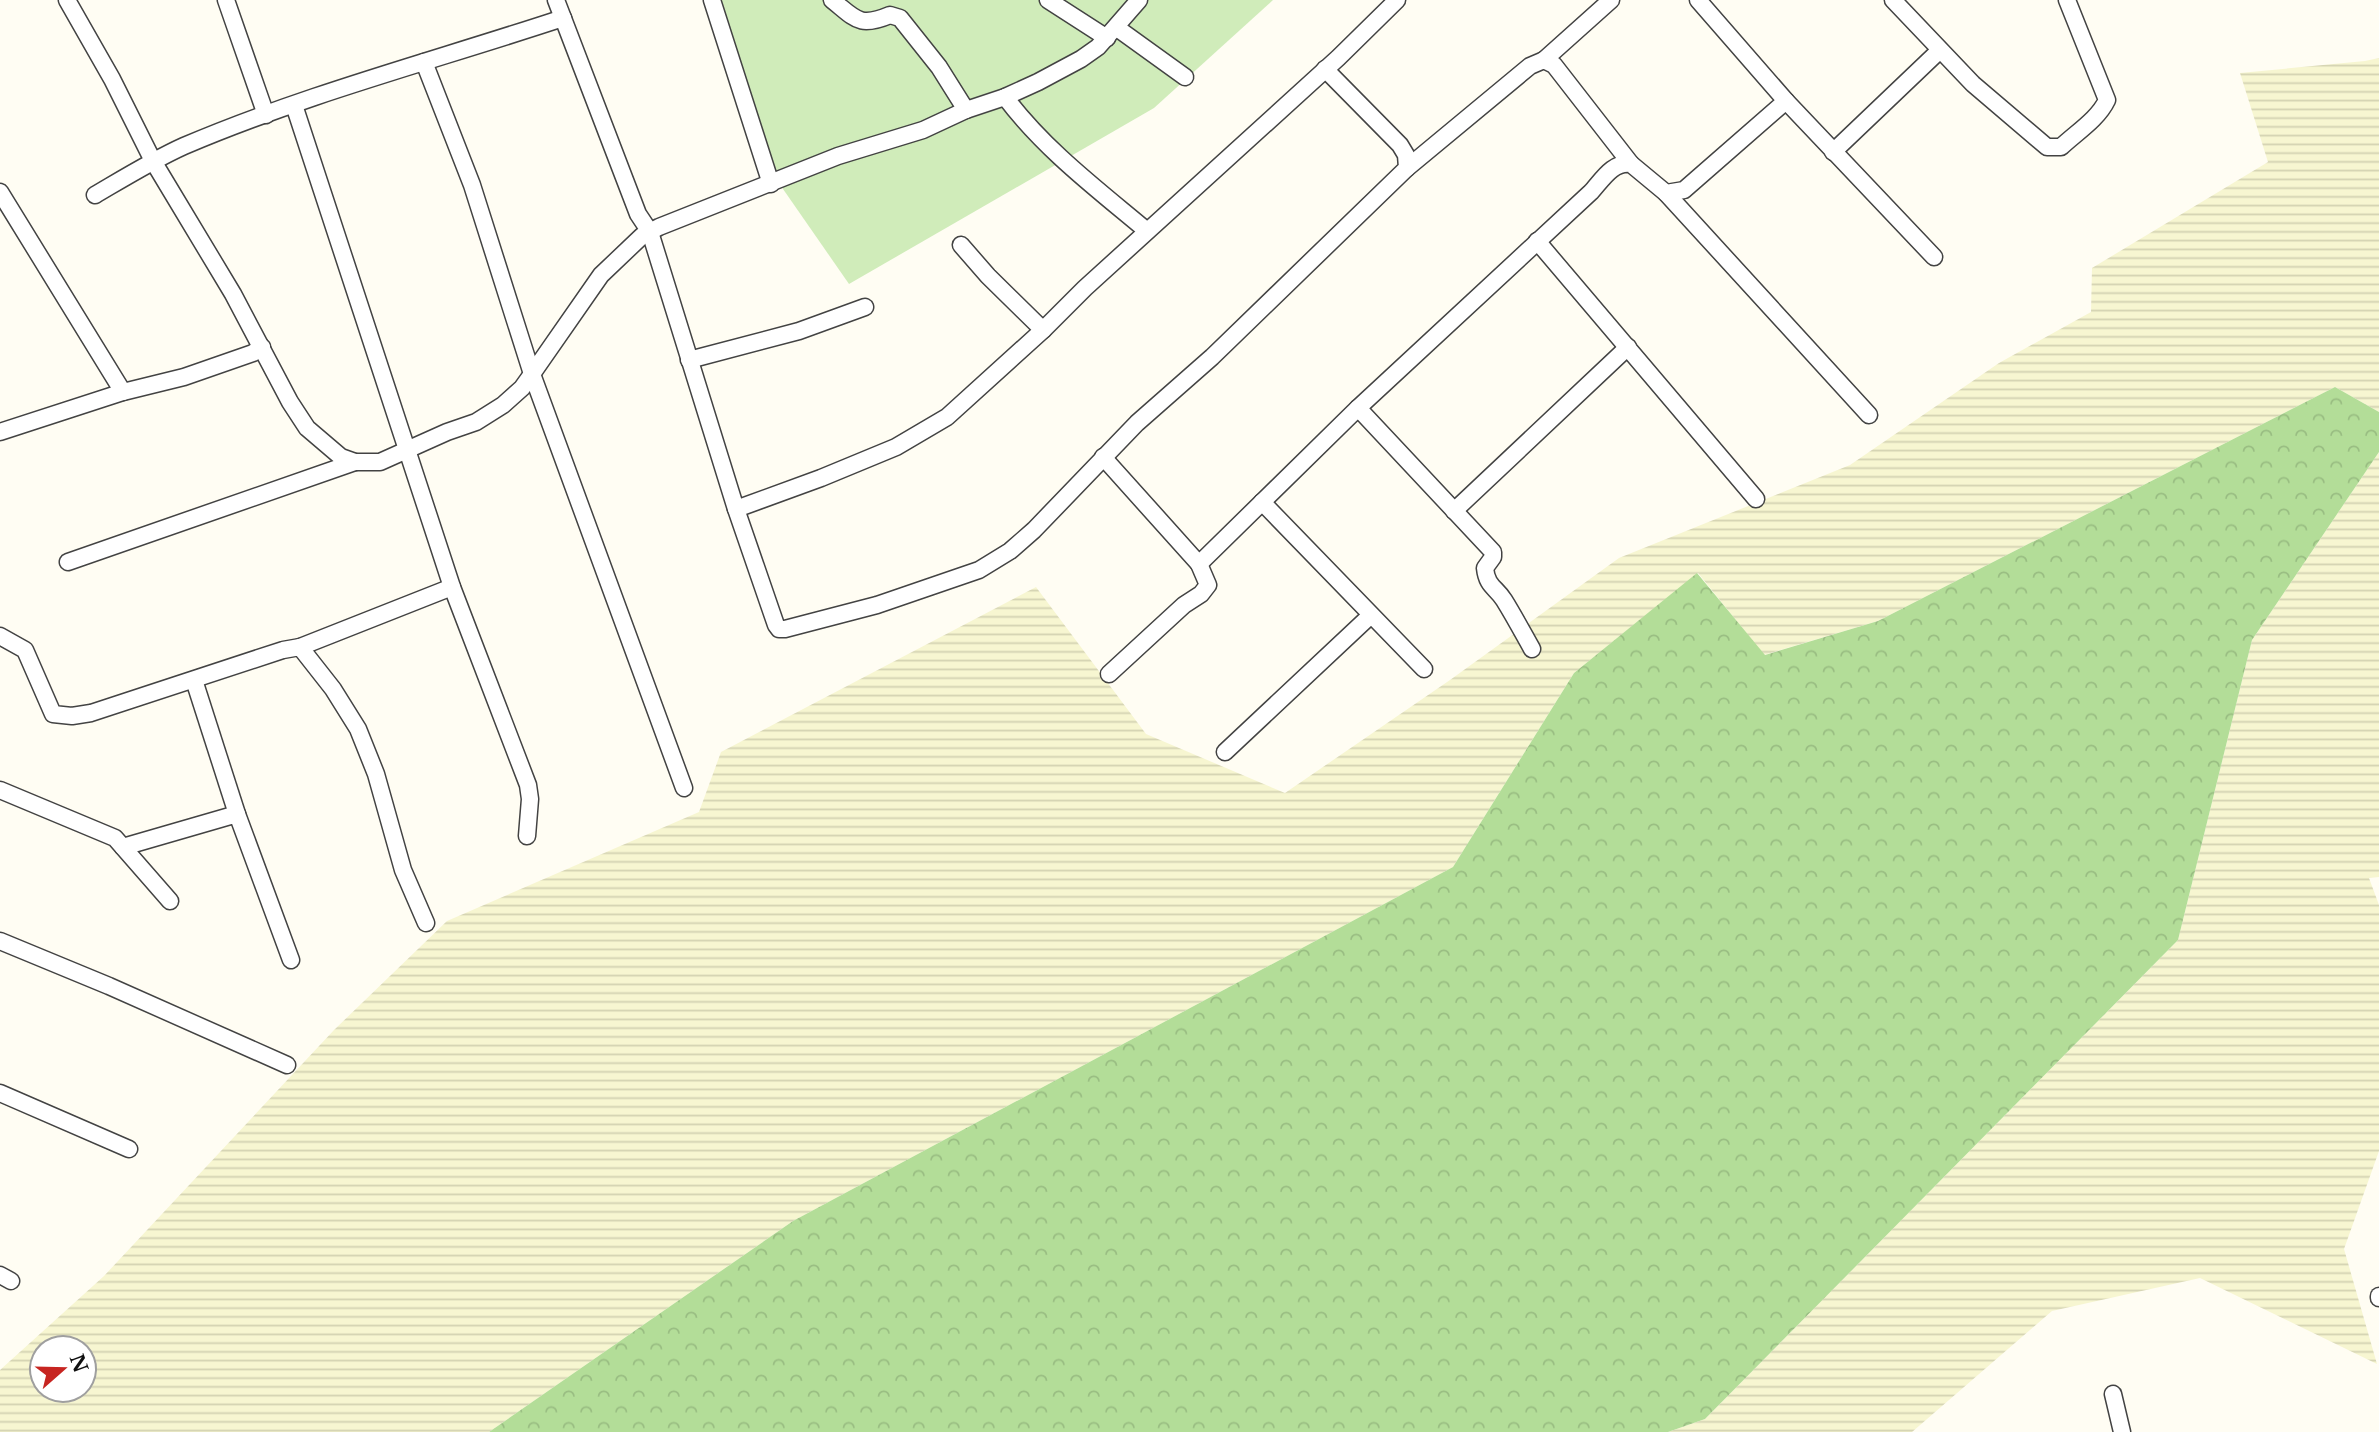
<svg xmlns="http://www.w3.org/2000/svg" width="2379" height="1432" viewBox="0 0 2379 1432" font-family="'Libre Baskerville',serif">
<defs>
<pattern id="farmland-rules" width="6" height="5" patternUnits="userSpaceOnUse" patternTransform="scale(1.75)"><rect width="6" height="5" fill="#f7f6d1"/><path d="M0 2.5h6" fill="none" stroke="#d3d2b2"/></pattern>
<pattern id="forest-crowns" width="20" height="18" patternUnits="userSpaceOnUse" patternTransform="scale(1.75)"><rect width="20" height="18" fill="#b3dd98"/><path d="M2 6a3 3 0 1 1 6 0M12 15a3 3 0 1 1 6 0" fill="none" stroke="#99bd82"/></pattern>
</defs>
<rect width="100%" height="100%" fill="#fffdf3"/>
<g fill="url(#farmland-rules)" fill-rule="evenodd">
<path d="M2379,58V412L2335,387L1878,621L1764,655L1698,573L1574,673L1453,867L793,1221L489,1432H0V1370L104,1276L334,1030L447,921L699,812L721,752L1036,587L1146,734L1285,793L1450,680L1619,558L1850,465L1999,363L2091,312L2092,268L2268,162L2240,73L2365,61ZM42,1348H84V1390H42Z"/>
<polygon points="2379,452 2379,877 2369,878 2379,905 2379,1151 2344,1249 2377,1364 2200,1278 2052,1311 1912,1432 1668,1432 1705,1419 2178,940 2252,640"/>
</g>
<polygon fill="#d0ecba" points="703,0 1273,0 1154,108 849,284 783,189"/>
<polygon fill="url(#forest-crowns)" points="2335,387 2379,412 2379,452 2252,640 2178,940 1705,1419 1668,1432 489,1432 793,1221 1453,867 1574,673 1697,573 1765,655 1878,621"/>
<g fill="none" stroke-linecap="round" stroke-linejoin="round">
<defs>
<g id="minor">
<polyline points="67,0 112,79 153,161 233,294 290,402 307,428 341,457 355,462 380,462 447,432 476,422 503,405 522,388 532,374 601,275 642,236 659,227 838,156 923,130 966,110 1005,97 1038,82 1081,59 1098,47 1139,0"/>
<polyline points="226,0 266,115"/>
<polyline points="556,0 638,214 650,232 736,509 821,478 896,447 947,417 1043,330 1085,288 1338,58 1397,0"/>
<polyline points="712,0 771,184"/>
<path d="M832,0C856,19 859,28 890,15L900,18L939,67L966,110"/>
<polyline points="1048,0 1107,38"/>
<path d="M1893,0L1973,84L2047,147H2061C2077,132 2098,119 2107,100L2067,0"/>
<polyline points="1117,28 1185,77"/>
<polyline points="1544,60 1611,0"/>
<polyline points="424,62 472,185 532,374 684,788"/>
<path d="M1005,97C1045,150 1097,189 1147,231"/>
<polyline points="1786,101 1934,257"/>
<polyline points="294,105 452,587 528,785 530,799 527,836"/>
<polyline points="1833,152 1940,50"/>
<polyline points="1407,168 1530,66 1544,60 1554,65 1631,164"/>
<polyline points="0,192 123,392"/>
<polyline points="1666,193 1869,415"/>
<path d="M95,195C124,178 153,160 184,146C306,94 436,60 563,18"/>
<polyline points="1537,241 1756,499"/>
<polyline points="961,245 988,276 1043,330"/>
<polyline points="689,360 799,331 865,307"/>
<path d="M1358,408L1493,552V557L1485,568C1487,587 1496,587 1504,600C1514,616 1523,633 1532,649"/>
<polyline points="0,432 123,392 184,377 253,353 262,347"/>
<path d="M1103,457L1199,564L1358,408L1591,192C1602,180 1613,161 1631,164L1666,193L1684,190L1786,101L1698,0"/>
<polyline points="1262,502 1424,669"/>
<polyline points="736,509 776,625 779,629 785,629 877,605 979,570 1010,551 1034,530 1137,423 1212,357 1407,168 1406,155 1400,145 1325,69"/>
<polyline points="1454,511 1628,347"/>
<polyline points="68,562 355,462"/>
<polyline points="0,636 25,650 53,714 72,716 91,713 283,650 300,647 333,689 358,729 376,774 403,870 426,923"/>
<polyline points="300,647 452,587"/>
<polyline points="1109,674 1184,605 1201,594 1208,585 1199,564"/>
<polyline points="194,680 237,814"/>
<polyline points="1225,752 1371,615"/>
<polyline points="0,790 115,838 170,901"/>
<polyline points="123,847 237,814 291,960"/>
<polyline points="0,941 109,986 287,1065"/>
<polyline points="0,1093 129,1149"/>
<polyline points="0,1275 11,1281"/>
<polyline points="2379,1296 2379,1298"/>
<polyline points="2113,1394 2122,1432"/>
</g>
</defs>
<use href="#minor" stroke="#434343" stroke-width="19"/>
<use href="#minor" stroke="#fff" stroke-width="16"/>
</g>
<g transform="translate(63 1369) rotate(70)"><circle r="33" fill="#ffffff" stroke="#9f9f9f" stroke-width="2"/>
<path d="M0-5L12 26L0 18L-12 26Z" fill="#c72521"/>
<text y="-10" font-size="19" font-weight="bold" text-anchor="middle" fill="#101010">N</text>
</g>
</svg>
